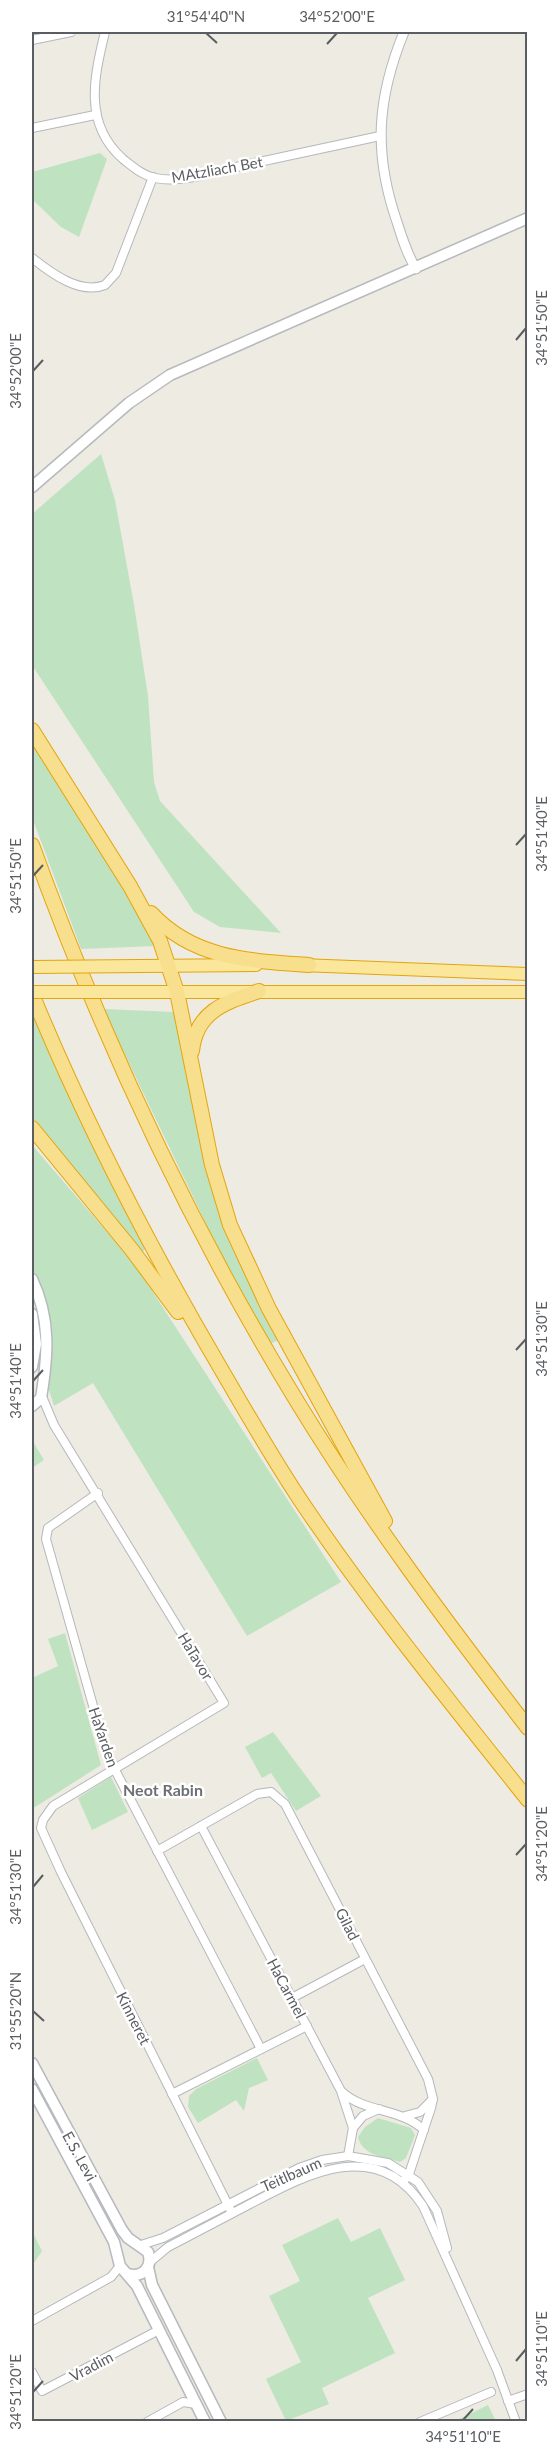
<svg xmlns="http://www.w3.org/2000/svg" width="559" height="2453" viewBox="0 0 559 2453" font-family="Lato,sans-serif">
<rect width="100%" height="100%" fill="#edebe2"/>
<g fill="#bfe3c0">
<polygon points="100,153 107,159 79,237 61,227 32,199 32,172"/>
<polygon points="101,454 115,500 134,605 148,696 154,782 160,801 281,933 220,927 194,912 32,665 32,514"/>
<polygon points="32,739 129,897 155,946 81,949 32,817"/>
<polygon points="103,1009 174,1012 214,1198 223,1225 279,1340 269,1344 209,1230"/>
<polygon points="32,1013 146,1245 142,1255 32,1117"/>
<polygon points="32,1145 136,1266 341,1582 247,1636 93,1383 54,1406 46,1380 51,1346 51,1322 45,1301 32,1269"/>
<polygon points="32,1440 44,1460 32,1468"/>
<polygon points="65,1633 101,1765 32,1809 32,1678 58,1666 48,1639"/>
<polygon points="273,1732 321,1796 296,1811 271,1773 262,1778 245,1747"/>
<polygon points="111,1777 128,1812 92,1830 78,1798"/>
<polygon points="257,2058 268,2080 249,2088 244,2111 236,2100 198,2123 188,2107 189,2096 196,2089"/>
<path d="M378,2118L411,2128L415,2135L406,2158L400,2162C383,2157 362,2155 358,2137L365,2127Z"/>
<polygon points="338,2218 351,2242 380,2228 405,2280 368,2298 395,2353 322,2388 329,2404 286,2421 266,2379 301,2362 269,2296 300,2281 282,2245"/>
<polygon points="32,2231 42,2251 32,2266"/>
<polygon points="488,2405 496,2421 455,2421"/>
</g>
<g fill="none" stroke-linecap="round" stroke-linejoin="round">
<defs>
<g id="minor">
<path d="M105,32C94,77 83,124 123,159C133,167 142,175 155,178C182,184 218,171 245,165C290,155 335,146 380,136"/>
<polyline points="32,40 71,32"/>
<polyline points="32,128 95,115"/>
<path d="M32,258C51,273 80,295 105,285L116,273L153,177"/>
<polyline points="41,1394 54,1425 224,1703 53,1806 43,1820 41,1828 61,1872 232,2213"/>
<polyline points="98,1493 48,1528 46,1539 101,1734 114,1768 261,2049"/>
<polyline points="201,1826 341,2091 353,2128 348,2156"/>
<polyline points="157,1851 257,1794 271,1792 285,1804 428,2079 433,2099 431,2108 409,2174 403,2182"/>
<polyline points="292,1998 365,1959"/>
<path d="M342,2092C365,2113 401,2108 424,2130"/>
<polyline points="172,2094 307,2026"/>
<polyline points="405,2116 420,2112 431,2101"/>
<polyline points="353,2128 363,2116 379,2109"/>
<polyline points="141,2245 163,2238 299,2168 322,2160 348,2156 388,2163 418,2182 437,2211 447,2248"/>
<path d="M150,2262L168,2247C195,2233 223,2218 250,2204C307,2174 377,2136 423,2206L497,2370L516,2422"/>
<polyline points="32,2321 111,2277 120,2266"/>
<polyline points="32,2372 42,2391 159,2330"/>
<polyline points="508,2401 528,2394"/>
<polyline points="147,2422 183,2402 196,2404"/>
<polyline points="420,2422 491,2392"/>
</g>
<path id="tertiary" d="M404,32C377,98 373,153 397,222C402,238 407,254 416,269"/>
<g id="secondary">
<polyline points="32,487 129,403 170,375 528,218"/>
<path d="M32,1279C51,1319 48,1356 41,1398L32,1406"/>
<polyline points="32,1314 36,1344 32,1367"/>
<path d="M32,2063L122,2230L128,2238L148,2252C153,2267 143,2278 128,2274"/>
<polyline points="32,2089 114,2242 120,2266 137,2286 205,2422"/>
<polyline points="148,2267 152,2285 221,2422"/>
</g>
<g id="trunk">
<polyline points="301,965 528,974"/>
<polyline points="141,966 256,965"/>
<polyline points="152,992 528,992"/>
</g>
<g id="motorway">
<polyline points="32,730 130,886 160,941 177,992 212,1165 230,1225 269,1309 385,1521"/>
<path d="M32,845C102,1038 190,1227 298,1403C367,1516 447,1623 528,1728"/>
<path d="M151,913C193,959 250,961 309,965"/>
<path d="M32,994C85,1123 150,1248 221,1369C248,1415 275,1463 305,1507C374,1609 452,1704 528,1800"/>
<path d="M192,1051C196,1011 226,1002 259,991"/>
<polyline points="32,1128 132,1250 178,1312"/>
</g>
</defs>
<use href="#minor" stroke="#b5b8bc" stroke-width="10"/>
<use href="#tertiary" stroke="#b5b8bc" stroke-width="11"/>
<use href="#secondary" stroke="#b6b9be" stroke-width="13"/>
<use href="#trunk" stroke="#e5a40a" stroke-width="14"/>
<use href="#motorway" stroke="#e5a40a" stroke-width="16"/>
<use href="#minor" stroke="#fff" stroke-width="8"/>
<use href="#tertiary" stroke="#fff" stroke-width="9"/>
<use href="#secondary" stroke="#fff" stroke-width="10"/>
<use href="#trunk" stroke="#fae79c" stroke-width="12"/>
<use href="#motorway" stroke="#f8df8e" stroke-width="14"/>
<defs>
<g id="trunk-bridge">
<polyline points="32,967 141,966"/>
<polyline points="32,992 152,992"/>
</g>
</defs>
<use href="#trunk-bridge" stroke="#e5a40a" stroke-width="14" stroke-linecap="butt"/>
<use href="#trunk-bridge" stroke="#fae79c" stroke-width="12"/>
</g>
<path fill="none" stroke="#5a5e62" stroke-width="2" d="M206,33L217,43M327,44L337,33M516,340L526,328M33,371L43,360M516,845L526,834M33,876L43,865M516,1350L526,1339M33,1381L43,1370M516,1855L526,1844M33,1887L43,1875M33,2011L44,2021M516,2361L526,2349M33,2392L43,2381M463,2420L473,2409"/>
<g text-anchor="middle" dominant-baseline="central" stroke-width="5" stroke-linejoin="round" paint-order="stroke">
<g font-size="15" fill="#5a5e62" stroke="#fff">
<text transform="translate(217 169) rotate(-10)">MAtzliach Bet</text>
<text transform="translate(196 1656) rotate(59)">HaTavor</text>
<text transform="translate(104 1737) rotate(71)">HaYarden</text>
<text transform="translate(348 1924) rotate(63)">Gilad</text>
<text transform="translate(287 1988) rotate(62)">HaCarmel</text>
<text transform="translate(134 2018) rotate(63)">Kinneret</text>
<text transform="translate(80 2156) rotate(61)">E.S. Levi</text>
<text transform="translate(291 2174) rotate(-24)">Teitlbaum</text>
<text transform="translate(91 2366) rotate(-28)">Vradim</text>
</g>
<g font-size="16" font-weight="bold" fill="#6c7074" stroke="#fff">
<text x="163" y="1789">Neot Rabin</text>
</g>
</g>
<rect width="559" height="2453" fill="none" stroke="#ffffff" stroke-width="66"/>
<rect x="33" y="33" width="493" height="2387" fill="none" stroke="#5a5e62" stroke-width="2"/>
<g font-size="15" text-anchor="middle" fill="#5a5e62">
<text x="206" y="22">31°54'40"N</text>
<text x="337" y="22">34°52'00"E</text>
<text transform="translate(542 328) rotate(-90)" y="5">34°51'50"E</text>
<text transform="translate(16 371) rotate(-90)" y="5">34°52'00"E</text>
<text transform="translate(542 834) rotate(-90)" y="5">34°51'40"E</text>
<text transform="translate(16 876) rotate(-90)" y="5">34°51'50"E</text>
<text transform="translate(542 1339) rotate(-90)" y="5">34°51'30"E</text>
<text transform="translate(16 1381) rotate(-90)" y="5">34°51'40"E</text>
<text transform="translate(542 1844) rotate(-90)" y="5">34°51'20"E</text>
<text transform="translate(16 1887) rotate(-90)" y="5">34°51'30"E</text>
<text transform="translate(16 2011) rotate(-90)" y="5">31°55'20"N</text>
<text transform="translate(542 2349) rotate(-90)" y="5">34°51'10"E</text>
<text transform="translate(16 2392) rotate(-90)" y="5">34°51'20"E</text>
<text x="463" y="2442">34°51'10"E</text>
</g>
</svg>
